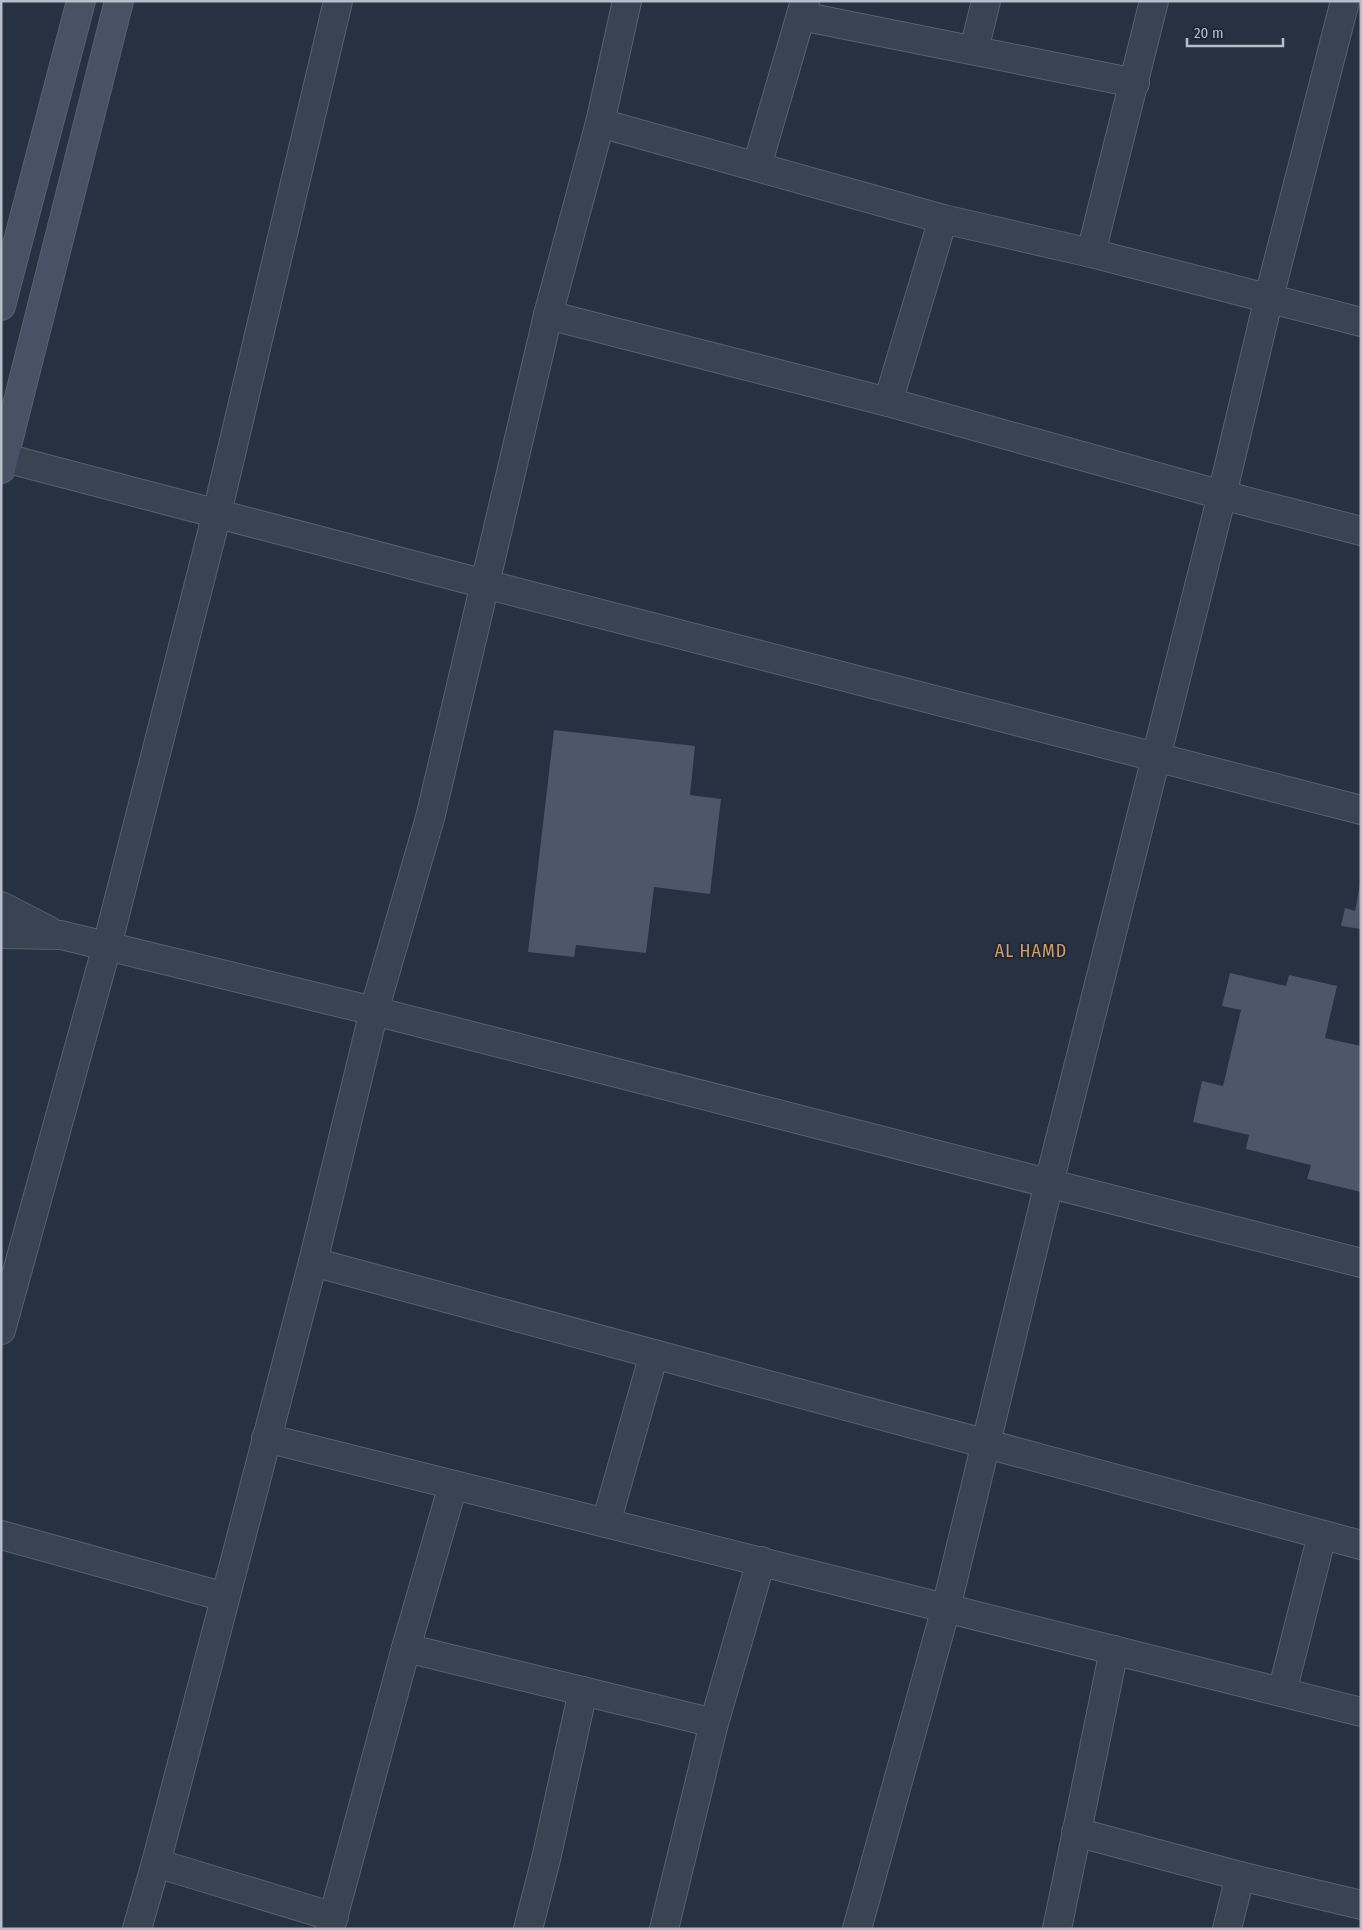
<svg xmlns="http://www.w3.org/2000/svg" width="1362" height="1930" viewBox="0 0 1362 1930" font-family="'Fira Sans Condensed',sans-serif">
<rect width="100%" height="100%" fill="#263141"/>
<g fill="#4c576a">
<polygon points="554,730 695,746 690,795 721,799 710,894 654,887 646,953 576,945 574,957 528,952"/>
<polygon points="1360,885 1361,929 1341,926 1345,908 1355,911"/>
<polygon points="1230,973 1286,986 1289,975 1337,986 1325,1038 1361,1046 1361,1192 1307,1179 1311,1165 1246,1149 1249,1135 1193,1122 1202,1081 1223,1086 1241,1010 1222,1006"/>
</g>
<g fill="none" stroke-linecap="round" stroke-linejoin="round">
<defs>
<g id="street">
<polyline points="801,16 1135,83"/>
<polyline points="974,50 986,1"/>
<polyline points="600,123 943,219 1091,253 1361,322"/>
<polyline points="757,166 805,1"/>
<polyline points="1091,253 1154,1"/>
<polyline points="548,315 888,402 1222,495 1361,531"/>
<polyline points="888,402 943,219"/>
<polyline points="5,458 485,584 1361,810"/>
<polyline points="1,906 48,930"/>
<polyline points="1,934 61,935 374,1011 1361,1263"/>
<polyline points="313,1262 1361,1545"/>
<polyline points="1,1330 107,946 217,513 338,1"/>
<polyline points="266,1438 1361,1712"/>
<polyline points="606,1523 654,1354"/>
<polyline points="1,1535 225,1597"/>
<polyline points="406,1648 714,1723"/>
<polyline points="1282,1692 1322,1535"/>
<polyline points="1076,1832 1240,1876 1361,1905"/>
<polyline points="156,1863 334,1917"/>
<polyline points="137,1929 156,1863 313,1262 374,1011 430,818 548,315 600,123 627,1"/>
<polyline points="330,1929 406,1648 453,1485"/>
<polyline points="528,1929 546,1859 583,1691"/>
<polyline points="664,1929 714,1723 761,1561"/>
<polyline points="857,1929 946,1608 1049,1183 1222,495 1269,297 1345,1"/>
<polyline points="1057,1929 1114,1650"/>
<polyline points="1227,1929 1240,1876"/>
</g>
<g id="secondary">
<polyline points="1,306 81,1"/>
<polyline points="1,469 119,1"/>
</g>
</defs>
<use href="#street" stroke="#58616e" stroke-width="30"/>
<use href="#secondary" stroke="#58616e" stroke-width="30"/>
<use href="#street" stroke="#3a4351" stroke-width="28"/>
<use href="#secondary" stroke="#485264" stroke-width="28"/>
</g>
<g text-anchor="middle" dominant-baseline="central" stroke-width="4" stroke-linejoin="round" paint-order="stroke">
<g font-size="18" letter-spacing="1" fill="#d69c68" stroke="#1f2836">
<text x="1031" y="951">AL HAMD</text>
</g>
</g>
<rect width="1362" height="1930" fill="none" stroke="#b7becb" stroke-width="5"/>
<path d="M1187 38v8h96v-8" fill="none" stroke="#b7becb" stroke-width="2.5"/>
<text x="1194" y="38" font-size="15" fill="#b7becb" stroke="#1f2836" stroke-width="4" paint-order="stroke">20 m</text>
</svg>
